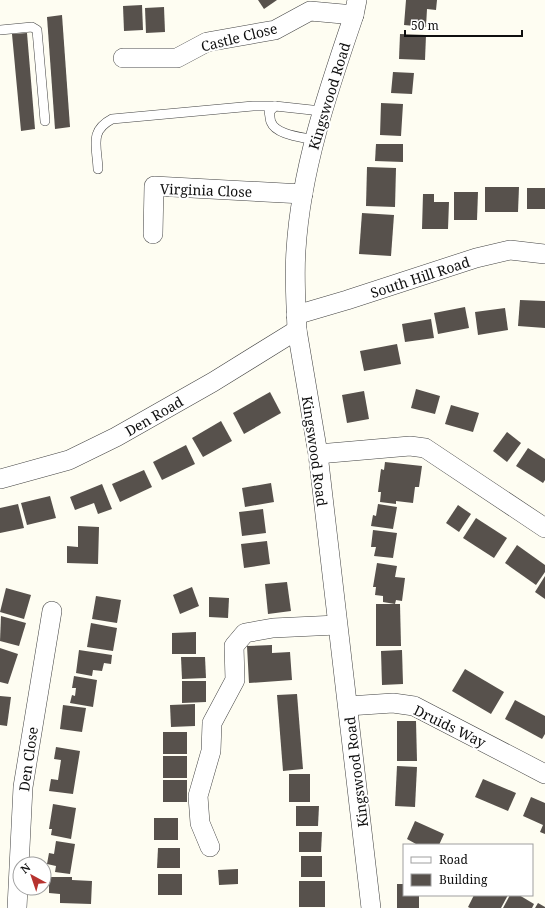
<svg xmlns="http://www.w3.org/2000/svg" width="545" height="908" viewBox="0 0 545 908" font-family="'Noto Serif',serif">
<rect width="100%" height="100%" fill="#fefdf2"/>
<g fill="#57514c">
<polygon points="258,0 277,0 264,9"/>
<polygon points="406,0 437,0 436,10 427,9 426,27 404,25"/>
<polygon points="142,5 143,30 124,31 123,6"/>
<polygon points="164,7 165,32 146,33 145,8"/>
<polygon points="62,15 70,127 55,129 47,17"/>
<polygon points="27,33 35,129 21,131 12,34"/>
<polygon points="400,34 426,35 425,60 399,59"/>
<polygon points="393,72 414,73 412,94 391,93"/>
<polygon points="381,103 403,104 401,136 380,135"/>
<polygon points="376,144 403,144 403,162 375,161"/>
<polygon points="367,167 396,168 395,207 366,206"/>
<polygon points="485,187 519,187 518,212 485,212"/>
<rect x="527" y="188" width="18" height="21"/>
<polygon points="454,192 478,192 477,220 454,220"/>
<polygon points="423,194 434,194 434,202 449,202 448,229 422,229"/>
<polygon points="362,213 394,215 391,256 359,254"/>
<polygon points="520,300 545,301 545,328 518,326"/>
<polygon points="465,307 469,328 438,334 434,313"/>
<polygon points="505,308 508,330 478,335 475,312"/>
<polygon points="431,319 434,338 405,342 402,324"/>
<polygon points="397,344 401,364 364,371 360,351"/>
<polygon points="416,389 440,396 435,414 411,408"/>
<polygon points="364,391 369,419 347,423 342,395"/>
<polygon points="270,392 281,413 244,434 233,413"/>
<polygon points="451,405 479,413 473,432 445,424"/>
<polygon points="221,421 232,441 203,457 192,438"/>
<polygon points="507,432 521,443 507,462 493,451"/>
<polygon points="186,445 195,464 162,480 153,462"/>
<polygon points="528,448 545,459 545,480 543,483 516,466"/>
<polygon points="385,462 422,466 419,487 415,487 413,503 396,501 396,504 380,502 381,492 378,492 381,469 384,470"/>
<polygon points="144,470 152,487 120,502 112,484"/>
<polygon points="271,483 274,502 245,507 242,488"/>
<polygon points="102,484 112,509 98,514 94,503 75,510 70,497"/>
<polygon points="50,496 56,518 27,525 21,503"/>
<polygon points="18,504 24,528 0,533 0,508"/>
<polygon points="378,504 397,507 393,529 371,526 373,515 376,516"/>
<polygon points="458,505 471,514 459,532 446,523"/>
<polygon points="263,509 266,533 242,536 239,512"/>
<polygon points="476,518 507,538 494,558 463,538"/>
<polygon points="78,526 99,527 98,564 67,563 67,546 78,547"/>
<polygon points="373,530 397,533 393,558 374,556 376,547 371,547"/>
<polygon points="267,541 270,564 244,568 241,544"/>
<polygon points="517,545 545,565 545,572 536,585 505,563"/>
<polygon points="377,563 397,566 395,577 405,578 402,601 396,600 395,604 383,602 383,596 375,595 376,587 373,587"/>
<polygon points="545,576 545,599 535,592"/>
<polygon points="287,582 291,611 268,614 265,584"/>
<polygon points="192,587 199,606 180,614 173,595"/>
<polygon points="6,588 31,595 24,619 0,612"/>
<polygon points="96,596 121,600 117,623 92,619"/>
<polygon points="209,597 229,598 228,618 209,617"/>
<polygon points="376,604 400,604 401,646 376,646"/>
<polygon points="1,616 26,623 19,646 0,641"/>
<polygon points="91,623 117,628 113,651 87,647"/>
<polygon points="196,632 196,654 172,654 172,633"/>
<polygon points="272,645 272,653 290,652 292,680 249,683 247,646"/>
<polygon points="0,648 18,654 8,684 0,682"/>
<polygon points="79,650 112,655 111,664 104,663 102,671 93,670 92,676 76,673"/>
<polygon points="402,650 403,684 382,685 381,651"/>
<polygon points="181,657 205,657 206,678 182,679"/>
<polygon points="465,669 504,692 491,714 452,691"/>
<polygon points="74,676 97,680 93,707 70,703 72,695 75,696 76,688 72,688"/>
<polygon points="182,681 206,681 206,702 182,703"/>
<polygon points="297,694 303,769 283,771 277,695"/>
<polygon points="0,696 11,697 7,726 0,725"/>
<polygon points="515,700 545,716 545,734 542,739 505,719"/>
<polygon points="195,704 195,726 171,727 170,705"/>
<polygon points="63,705 86,708 82,732 60,729"/>
<polygon points="397,721 416,721 417,761 397,761"/>
<rect x="163" y="732" width="24" height="22"/>
<polygon points="56,747 80,751 73,794 49,791 51,779 58,780 61,760 54,759"/>
<rect x="163" y="756" width="24" height="22"/>
<polygon points="397,766 417,767 415,807 395,806"/>
<rect x="289" y="774" width="21" height="28"/>
<polygon points="483,779 516,793 508,811 475,797"/>
<rect x="163" y="780" width="24" height="22"/>
<polygon points="531,797 545,803 545,834 540,832 543,825 523,816"/>
<polygon points="53,804 76,808 71,839 51,835 52,829 49,829"/>
<polygon points="296,806 319,806 318,826 296,826"/>
<rect x="154" y="818" width="24" height="22"/>
<polygon points="415,821 444,834 439,845 416,845 416,844 407,839"/>
<polygon points="299,832 322,832 321,852 299,852"/>
<polygon points="56,841 75,844 70,874 55,872 56,866 47,864 49,853 54,854"/>
<polygon points="158,848 180,848 180,868 157,868"/>
<rect x="301" y="856" width="21" height="21"/>
<polygon points="238,869 238,884 219,885 218,870"/>
<rect x="158" y="874" width="24" height="21"/>
<polygon points="49,877 72,877 72,880 92,881 91,904 60,903 60,894 49,893"/>
<rect x="299" y="881" width="26" height="26"/>
<polygon points="397,884 404,884 404,895 419,895 419,908 397,908"/>
<polygon points="474,895 479,896 508,895 501,908 470,908 468,907"/>
<polygon points="510,895 519,895 534,904 532,908 503,908"/>
<polygon points="538,903 545,907 545,908 535,908"/>
</g>
<g fill="none" stroke-linecap="round" stroke-linejoin="round">
<defs>
<g id="lane">
<polyline points="0,30 32,27 37,30 45,121"/>
<path d="M314,140C302,137 276,135 271,122C270,120 270,115 269,112L275,106L321,111"/>
<path d="M98,169C97,146 89,131 112,119L253,106H275"/>
</g>
<g id="street">
<path d="M357,0L354,15C328,91 301,169 296,250C294,276 296,303 297,330L318,454L371,908"/>
<polyline points="123,58 177,58 207,42 275,30 310,11 354,15"/>
<polyline points="153,234 154,186 303,194"/>
<polyline points="296,315 347,300 476,258 510,250 545,254"/>
<polyline points="318,454 410,446 425,448 545,528"/>
<polyline points="0,479 69,460 116,437 213,382 297,330"/>
<polyline points="348,706 393,703 414,706 545,774"/>
<polyline points="210,847 200,823 198,796 211,751 212,723 235,680 234,646 245,633 273,628 337,625"/>
<polyline points="17,908 23,787 52,611"/>
</g>
</defs>
<use href="#lane" stroke="#424242" stroke-width="10"/>
<use href="#street" stroke="#424242" stroke-width="20"/>
<use href="#lane" stroke="#fff" stroke-width="9"/>
<use href="#street" stroke="#fff" stroke-width="19"/>
</g>
<g text-anchor="middle" dominant-baseline="central" stroke-width="4" stroke-linejoin="round" paint-order="stroke">
<g font-size="14" fill="#0f0f0f" stroke="#fff">
<text transform="translate(239 37) rotate(-14)">Castle Close</text>
<text transform="translate(329 96) rotate(-73)">Kingswood Road</text>
<text transform="translate(206 190) rotate(2)">Virginia Close</text>
<text transform="translate(420 277) rotate(-18)">South Hill Road</text>
<text transform="translate(154 416) rotate(-30)">Den Road</text>
<text transform="translate(315 451) rotate(82)">Kingswood Road</text>
<text transform="translate(450 726) rotate(26)">Druids Way</text>
<text transform="translate(28 759) rotate(-82)">Den Close</text>
<text transform="translate(356 772) rotate(-97)">Kingswood Road</text>
</g>
</g>
<rect x="403" y="844" width="130" height="52" fill="#ffffff" stroke="#9f9f9f"/>
<rect x="411" y="857" width="20" height="6" fill="#ffffff" stroke="#9f9f9f"/>
<text x="439" y="864" font-size="12" fill="#0f0f0f">Road</text>
<rect x="411" y="874" width="20" height="12" fill="#57514c" stroke="#9f9f9f"/>
<text x="439" y="884" font-size="12" fill="#0f0f0f">Building</text>
<g transform="translate(32 876) rotate(320)"><circle r="19" fill="#ffffff" stroke="#9f9f9f"/>
<path d="M0-3L7 15L0 10L-7 15Z" fill="#b7332f"/>
<text y="-6" font-size="11" font-weight="bold" text-anchor="middle" fill="#0f0f0f">N</text>
</g>
<path d="M405 30v6h117v-6" fill="none" stroke="#0f0f0f" stroke-width="2"/>
<text x="411" y="30" font-size="12" fill="#0f0f0f" stroke="#ffffff" stroke-width="3" paint-order="stroke">50 m</text>
</svg>
